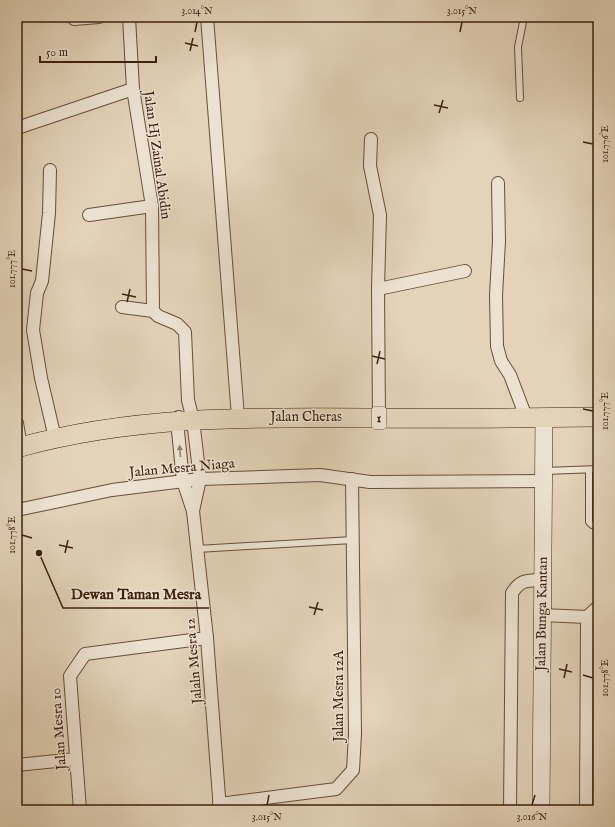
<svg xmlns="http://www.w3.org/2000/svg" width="615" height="827" viewBox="0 0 615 827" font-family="'IM FELL English',serif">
<rect width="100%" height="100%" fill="#e3d3b9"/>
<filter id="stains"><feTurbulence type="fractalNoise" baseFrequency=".005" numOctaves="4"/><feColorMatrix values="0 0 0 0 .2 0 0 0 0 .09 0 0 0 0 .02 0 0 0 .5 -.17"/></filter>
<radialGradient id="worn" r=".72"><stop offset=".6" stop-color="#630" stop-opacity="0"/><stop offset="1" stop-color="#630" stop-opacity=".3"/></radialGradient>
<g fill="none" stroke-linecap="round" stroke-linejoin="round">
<defs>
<g id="lane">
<polyline points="520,98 518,47 524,17"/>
<polyline points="589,470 589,522 592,525 598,527"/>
<polyline points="545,471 598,469"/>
<polyline points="197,549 353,540"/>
</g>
<g id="street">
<polyline points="129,17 133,89 152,206 153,311 158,316 177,324 185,332 188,400 193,420 200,479 193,511"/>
<polyline points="207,17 238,417"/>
<polyline points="74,19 99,17"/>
<polyline points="17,128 133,89"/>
<polyline points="371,139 370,166 380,215 378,289"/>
<polyline points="50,170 49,213 42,281 37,293 33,330 41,378 55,438"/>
<polyline points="498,183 499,241 496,295 497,346 501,361 510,375 526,417"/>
<polyline points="89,215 152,206"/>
<polyline points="122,307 153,311"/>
<polyline points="179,417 177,421 183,481 193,511 207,638 220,810"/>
<polyline points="379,418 378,289 465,271"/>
<polyline points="17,423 21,447"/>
<polyline points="17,510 112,490 200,479 320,475 370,482 544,481"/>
<polyline points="542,615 587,617 598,607"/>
<polyline points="17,765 76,759"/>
<polyline points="219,804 336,789 353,770 355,734 352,479"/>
<polyline points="80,810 70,676 85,654 207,638"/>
<path d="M510,810L512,593C521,579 527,581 543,580"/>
<polyline points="586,810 587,617"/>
</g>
<polyline id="secondary" points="541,810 544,418"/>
<path id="primary" d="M17,448C134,415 256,417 377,418C451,419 524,418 598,417"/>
</defs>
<use href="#lane" stroke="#674e39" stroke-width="8"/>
<use href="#street" stroke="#674e39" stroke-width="14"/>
<use href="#secondary" stroke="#3e210e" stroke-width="18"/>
<use href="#primary" stroke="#3e210e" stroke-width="20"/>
<use href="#lane" stroke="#ede2d2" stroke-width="6"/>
<use href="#street" stroke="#ede2d2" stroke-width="12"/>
<use href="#secondary" stroke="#ede2d2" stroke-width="17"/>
<use href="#primary" stroke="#e3d3b9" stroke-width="19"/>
</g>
<defs><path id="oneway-solid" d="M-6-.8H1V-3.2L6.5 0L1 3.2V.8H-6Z"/></defs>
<use fill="#968270" href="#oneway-solid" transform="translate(180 451) rotate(-95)"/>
<path fill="none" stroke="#3e210e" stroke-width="1.5" d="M195,32L197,22M460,32L462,22M185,43L198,46M190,51L193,38M434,105L448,108M439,113L443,100M583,142L593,144M22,269L32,271M122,294L136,297M127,302L130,289M372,356L385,359M377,364L380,351M583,409L593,411M22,535L32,538M59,545L73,548M65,553L68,540M309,607L323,610M314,615L318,602M559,669L572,672M583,675L593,678M564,678L567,664M267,805L269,795M532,805L535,795"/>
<g text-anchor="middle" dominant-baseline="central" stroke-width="3" stroke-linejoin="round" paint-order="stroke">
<rect fill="#ede2d2" stroke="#725b49" stroke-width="1" x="372" y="407" width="14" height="22" rx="3"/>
<g font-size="13" font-weight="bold" fill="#3e210e">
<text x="379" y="418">1</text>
</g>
<g font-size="14" fill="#3e210e" stroke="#ede2d2">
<text transform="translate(157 155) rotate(82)">Jalan Hj Zainal Abidin</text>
<text x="306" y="417">Jalan Cheras</text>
<text transform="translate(182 468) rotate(-5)">Jalan Mesra Niaga</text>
<text transform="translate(542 614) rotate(-89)">Jalan Bunga Kantan</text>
<text transform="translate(194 661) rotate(-95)">Jalaln Mesra 12</text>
<text transform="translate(339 696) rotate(-90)">Jalan Mesra 12A</text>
<text transform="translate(59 729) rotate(-94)">Jalan Mesra 10</text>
</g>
</g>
<path fill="none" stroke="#3e210e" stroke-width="1.5" d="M39 553L63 608H209"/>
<circle fill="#3e210e" stroke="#ede2d2" stroke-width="1.5" cx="39" cy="553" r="4"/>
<g font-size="15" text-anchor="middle" font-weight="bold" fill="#3e210e" stroke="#ede2d2" stroke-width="3" stroke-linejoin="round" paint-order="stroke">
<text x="136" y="599">Dewan Taman Mesra</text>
</g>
<rect width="615" height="827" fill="none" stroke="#e3d3b9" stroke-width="44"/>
<path d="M40 56v6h116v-6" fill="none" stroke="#3e210e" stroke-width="2"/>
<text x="46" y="56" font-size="12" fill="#3e210e" stroke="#ede2d2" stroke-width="3" paint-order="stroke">50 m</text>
<rect x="22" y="22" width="571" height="783" fill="none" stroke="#3e210e" stroke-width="1.5"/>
<g font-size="10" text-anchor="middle" fill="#3e210e">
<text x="197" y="14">3.014°N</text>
<text x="462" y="14">3.015°N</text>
<text transform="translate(604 144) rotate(-90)" y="4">101.776°E</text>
<text transform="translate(11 269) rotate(-90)" y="4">101.777°E</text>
<text transform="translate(604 411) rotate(-90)" y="4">101.777°E</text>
<text transform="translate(11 535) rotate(-90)" y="4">101.778°E</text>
<text transform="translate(604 678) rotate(-90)" y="4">101.778°E</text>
<text x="267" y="820">3.015°N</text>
<text x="532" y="820">3.016°N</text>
</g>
<rect width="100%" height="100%" filter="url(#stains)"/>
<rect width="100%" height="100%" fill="url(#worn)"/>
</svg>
